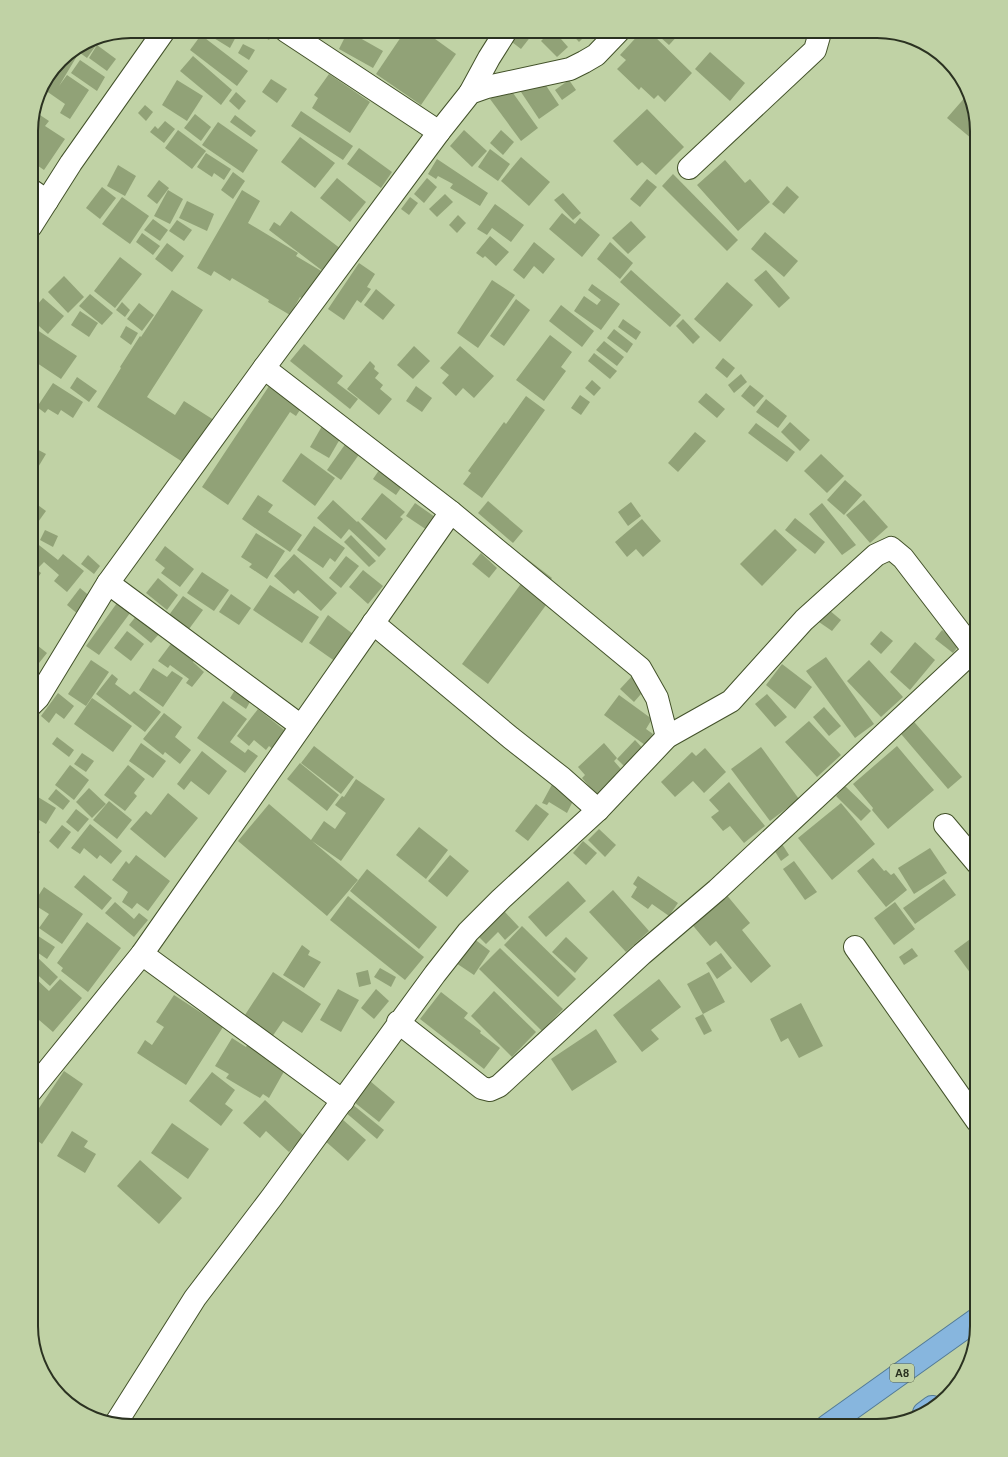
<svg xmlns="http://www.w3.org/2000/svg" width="1008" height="1457" viewBox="0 0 1008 1457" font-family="Helvetica,sans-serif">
<rect width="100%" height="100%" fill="#c0d2a5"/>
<g fill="#91a277">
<polygon points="204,31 239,31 230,48 204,32"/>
<polygon points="260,31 274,31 269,40 258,34"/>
<polygon points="348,31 363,31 360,38 383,51 373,68 339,49"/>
<polygon points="405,31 424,31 456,54 421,105 376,74"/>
<polygon points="514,31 535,31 521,49 508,39"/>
<polygon points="551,31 554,31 568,47 557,57 541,41"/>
<polygon points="569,31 586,31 588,33 579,42"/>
<polygon points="642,31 649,31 692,73 665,102 658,95 654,99 641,87 639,90 617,69 626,60 620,55"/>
<polygon points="665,31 682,31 669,45 660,37"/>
<polygon points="869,31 878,31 873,35"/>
<polygon points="201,35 248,71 237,86 190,50"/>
<polygon points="102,37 87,58 76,50 93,39"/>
<polygon points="243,44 255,50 249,60 238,53"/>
<polygon points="97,45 116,59 107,71 89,58"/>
<polygon points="710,52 745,83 730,101 695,69"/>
<polygon points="71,53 77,56 59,86 67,75 89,90 70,119 60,113 65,104 42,88 61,60"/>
<polygon points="193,56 232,90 221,105 180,71"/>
<polygon points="80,60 105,77 97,91 71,73"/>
<polygon points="329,74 370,102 350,133 312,108 318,98 314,95"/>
<polygon points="541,78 559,105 539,119 521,92"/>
<polygon points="271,79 287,89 277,103 262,92"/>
<polygon points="177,80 203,96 187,121 162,105"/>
<polygon points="569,80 576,90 562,100 555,90"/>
<polygon points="508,86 538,128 521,141 490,99"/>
<polygon points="236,92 246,101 239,110 229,101"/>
<polygon points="967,95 977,131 972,139 947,118"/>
<polygon points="145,105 153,112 146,121 138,113"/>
<polygon points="647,109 684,147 656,175 642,162 637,166 613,141"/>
<polygon points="34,111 49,121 45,126 65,139 44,170 31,161 31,125"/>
<polygon points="301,111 353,146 343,160 291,126"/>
<polygon points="195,114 211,127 201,141 184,128"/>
<polygon points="235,115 256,131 251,137 230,122"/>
<polygon points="165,121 175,129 164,143 150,132 155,126 158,129"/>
<polygon points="218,122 258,150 243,173 202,145"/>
<polygon points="178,130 206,151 192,169 165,148"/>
<polygon points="464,130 487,151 472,167 450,146"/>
<polygon points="501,130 514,142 503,155 490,143"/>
<polygon points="300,137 335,163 315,188 281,162"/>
<polygon points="359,148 392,172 381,188 347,164"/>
<polygon points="490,149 510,164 498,181 478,167"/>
<polygon points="206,153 231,169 224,180 214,173 212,177 197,167"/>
<polygon points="521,157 550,182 529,206 501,181"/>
<polygon points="437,159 488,193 480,206 450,188 453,184 438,176 436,179 428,174"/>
<polygon points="725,160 745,183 750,179 770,202 738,231 697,185"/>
<polygon points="118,165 136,176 125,196 107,186"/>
<polygon points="233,172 245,181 233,199 221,190"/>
<polygon points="673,174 738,240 727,251 662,186"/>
<polygon points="337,178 366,202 350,222 320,198"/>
<polygon points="427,178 437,187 424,203 414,194"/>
<polygon points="647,179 657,187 640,207 630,199"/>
<polygon points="159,180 169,188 157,204 147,196"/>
<polygon points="787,186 799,197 784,214 772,204"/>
<polygon points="102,187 116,198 100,219 86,208"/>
<polygon points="168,190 183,199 170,224 154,216"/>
<polygon points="242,190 260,201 248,223 298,253 296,256 323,272 307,301 300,297 290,315 268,302 269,300 232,278 230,281 214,271 211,276 197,268"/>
<polygon points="563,193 581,213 573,220 554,200"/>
<polygon points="445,194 453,202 437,217 429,209"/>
<polygon points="122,197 149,216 130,244 102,224"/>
<polygon points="410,197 418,203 409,215 401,209"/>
<polygon points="187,201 214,214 207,231 179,218"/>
<polygon points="495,204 524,225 511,242 492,228 487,235 477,229"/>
<polygon points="291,211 345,252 328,275 269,230 274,222 280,226"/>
<polygon points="562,213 575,224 580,218 600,235 582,257 549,229"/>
<polygon points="458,215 466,223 457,233 449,225"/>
<polygon points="153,219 168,230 160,241 144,230"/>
<polygon points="177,220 192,230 184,241 169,231"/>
<polygon points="631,221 646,237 628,254 612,238"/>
<polygon points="765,232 798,261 784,277 751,249"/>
<polygon points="142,233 160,246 153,255 136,242"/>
<polygon points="490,236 509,252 496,266 485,256 483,258 476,253"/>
<polygon points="534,242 555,259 543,274 534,266 524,279 513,270"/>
<polygon points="610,242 633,263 620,279 597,259"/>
<polygon points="167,243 184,256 172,272 155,259"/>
<polygon points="120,257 142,274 115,308 94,291"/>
<polygon points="359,263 375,274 367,287 371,289 361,303 357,300 344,320 328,309"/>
<polygon points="631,270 681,315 670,327 620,282"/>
<polygon points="766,270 790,298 779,308 754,280"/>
<polygon points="64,276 84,297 68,313 48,292"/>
<polygon points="492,280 515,295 478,348 457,333"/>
<polygon points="727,282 753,305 720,342 694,319"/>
<polygon points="592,284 620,304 601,330 574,311 584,296 597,305 601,300 588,290"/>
<polygon points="31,289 38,294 31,304"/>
<polygon points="376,289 395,305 383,320 364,305"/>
<polygon points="172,290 203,310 147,397 175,415 184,401 217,422 189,466 97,407 121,368 120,367 140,336 141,337"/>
<polygon points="90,294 113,313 102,325 79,306"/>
<polygon points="43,298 64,316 48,334 31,319 31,312"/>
<polygon points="516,299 530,310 504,346 490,336"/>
<polygon points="122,302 130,310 125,317 116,310"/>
<polygon points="139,303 154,315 142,331 127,319"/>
<polygon points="561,305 594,331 582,347 549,321"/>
<polygon points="80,311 98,323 89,337 71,325"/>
<polygon points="623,319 641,332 636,340 618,327"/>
<polygon points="683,319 700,337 693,344 676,326"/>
<polygon points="31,326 77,356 61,379 31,359"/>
<polygon points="126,326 138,333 131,345 120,337"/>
<polygon points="614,329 633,344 627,353 607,338"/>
<polygon points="550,335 572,352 561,367 566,371 544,401 516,380"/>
<polygon points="604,341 624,357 617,366 596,350"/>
<polygon points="304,344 343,376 337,383 358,399 350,409 290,361"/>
<polygon points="414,346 430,361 413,379 397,365"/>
<polygon points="460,346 494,376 474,398 463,388 456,396 442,383 449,375 440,368"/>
<polygon points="594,353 617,371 610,379 588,361"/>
<polygon points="723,358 735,368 727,378 715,368"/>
<polygon points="370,361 375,366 374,369 379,373 375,378 383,385 380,389 392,399 379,415 347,389"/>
<polygon points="741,374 747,382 734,393 728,385"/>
<polygon points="77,377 97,391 89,402 70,388"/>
<polygon points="273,380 305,402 296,416 290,412 228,505 202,487"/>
<polygon points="592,380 601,388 594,396 585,388"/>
<polygon points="53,383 83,402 73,418 61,410 58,415 48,409 45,413 37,407"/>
<polygon points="750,385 764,396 754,407 741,396"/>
<polygon points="416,386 432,398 422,412 406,401"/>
<polygon points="706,393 725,409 717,418 698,402"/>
<polygon points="580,395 590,402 581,415 571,408"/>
<polygon points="526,396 545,410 482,498 463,484 471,473 468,471 504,422 506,424"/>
<polygon points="766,399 787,416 778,428 756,412"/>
<polygon points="325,421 344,432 329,458 310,447"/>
<polygon points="790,422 810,440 800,451 781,432"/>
<polygon points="756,423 795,452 787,462 748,433"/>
<polygon points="695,432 706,441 678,472 668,463"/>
<polygon points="351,436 365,446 341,480 327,470"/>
<polygon points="31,446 46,454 31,479"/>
<polygon points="301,453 335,478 315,506 282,481"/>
<polygon points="821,454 844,476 827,493 804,471"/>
<polygon points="384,463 407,479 396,495 373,479"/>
<polygon points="845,480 862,495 844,515 827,500"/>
<polygon points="382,493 405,512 400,517 403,519 386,540 361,519"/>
<polygon points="258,495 273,505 268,512 302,535 290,552 242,519"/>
<polygon points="31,500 46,511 33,529 31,528"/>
<polygon points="333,500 357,522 358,521 386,549 379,557 349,529 341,539 317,518"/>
<polygon points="864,500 888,527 870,543 846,515"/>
<polygon points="488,501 523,531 513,543 478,513"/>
<polygon points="631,502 641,516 628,526 618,512"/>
<polygon points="415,503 435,517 427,530 406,516"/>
<polygon points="822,503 856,545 842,555 809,514"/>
<polygon points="795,518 825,542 815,554 785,530"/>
<polygon points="642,519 661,541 643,557 636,549 627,557 615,542"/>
<polygon points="314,526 345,548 335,562 330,558 323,568 297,550"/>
<polygon points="775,529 797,550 762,586 740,564"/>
<polygon points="45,530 58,536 53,547 40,540"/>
<polygon points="256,533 285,551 267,579 249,567 252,564 241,557"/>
<polygon points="351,535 376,561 369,567 344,542"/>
<polygon points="35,542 58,560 63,554 84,571 67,592 54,581 59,575 44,562 38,568 31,562 31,547"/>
<polygon points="165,546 194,569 180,587 161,573 165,568 155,560"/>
<polygon points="481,553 497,568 489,578 472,564"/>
<polygon points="294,554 337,593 321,611 298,590 294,594 274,576"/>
<polygon points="88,555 100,566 94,574 81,564"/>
<polygon points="522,555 552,578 545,586 516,563"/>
<polygon points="346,556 359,566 341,588 329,578"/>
<polygon points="31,565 41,573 37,579 31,575"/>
<polygon points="363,570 383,586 368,604 349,587"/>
<polygon points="202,572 229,590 214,611 187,593"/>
<polygon points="158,578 178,595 167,610 146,593"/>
<polygon points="523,581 549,601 488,684 462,664"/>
<polygon points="270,585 319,617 302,643 253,610"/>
<polygon points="80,588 92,598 79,615 67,605"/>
<polygon points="231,594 251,608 239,625 219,612"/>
<polygon points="183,596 203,610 189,629 169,615"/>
<polygon points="117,603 130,613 99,655 86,646"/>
<polygon points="829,610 841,620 832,631 819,622"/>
<polygon points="137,615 160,633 151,643 129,625"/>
<polygon points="328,615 353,634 339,664 309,643"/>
<polygon points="942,630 960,644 953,653 935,639"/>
<polygon points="127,631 144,644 131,661 114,648"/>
<polygon points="881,631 893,641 881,654 870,644"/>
<polygon points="33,634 36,637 33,642 47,653 31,673 31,636"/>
<polygon points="173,641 195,659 193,662 204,672 192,687 186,683 189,679 170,665 168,668 158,661"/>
<polygon points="915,642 935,660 910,690 890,672"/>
<polygon points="826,657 874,724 855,738 806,671"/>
<polygon points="91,660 109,672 86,706 68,694"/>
<polygon points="869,660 903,697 881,717 847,681"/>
<polygon points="782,664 812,687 795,709 766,685"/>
<polygon points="153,668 167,677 172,671 183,678 163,707 139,690"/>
<polygon points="112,674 118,679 115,684 130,695 134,691 161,712 145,732 96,694"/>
<polygon points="634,674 648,686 634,702 620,689"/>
<polygon points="235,690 251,700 246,709 230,698"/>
<polygon points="58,693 74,706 64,719 56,713 49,723 41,716"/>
<polygon points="767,694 787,717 775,727 755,704"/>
<polygon points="619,695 652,719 646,729 653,734 645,745 604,715"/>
<polygon points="92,698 132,726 113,752 74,724"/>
<polygon points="223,701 247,719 230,742 245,753 248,749 258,756 245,773 197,738"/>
<polygon points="824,707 841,726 829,736 813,717"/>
<polygon points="258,709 288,733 275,751 269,746 266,750 254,740 249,746 237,736"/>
<polygon points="164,713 182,727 175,737 191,750 180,764 165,752 163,755 143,739"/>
<polygon points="909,716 962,777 948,789 896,728"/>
<polygon points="809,721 841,755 817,777 785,742"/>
<polygon points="57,737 74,750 69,757 52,744"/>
<polygon points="635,740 649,755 631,773 617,759"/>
<polygon points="141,743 166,761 153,778 129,761"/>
<polygon points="604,743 617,758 614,761 626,775 600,799 582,778 585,775 578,767"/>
<polygon points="314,746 354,777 341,794 301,763"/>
<polygon points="897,746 934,790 888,829 872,810 873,808 853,784"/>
<polygon points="761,747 799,799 770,821 731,769"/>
<polygon points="705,748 726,772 704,793 693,781 675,797 661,782 692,752 696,756"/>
<polygon points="202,751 227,771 209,795 191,781 184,790 177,784"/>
<polygon points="82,753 94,761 86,772 74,764"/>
<polygon points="300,763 339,795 327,811 287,779"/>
<polygon points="70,765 89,780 74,800 55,785"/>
<polygon points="128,765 145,779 134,793 137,796 125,811 104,795"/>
<polygon points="977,774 977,784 972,778"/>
<polygon points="356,779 385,799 341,861 312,841 358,880 327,916 238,841 269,804 311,840 324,821 335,829 346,813 335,805 342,796 344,797"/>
<polygon points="555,779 576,795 567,813 549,802 547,805 542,803"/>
<polygon points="729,782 765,826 744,843 730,826 723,831 711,817 719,811 709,800"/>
<polygon points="845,786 871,811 861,821 836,796"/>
<polygon points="89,788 106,804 92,818 76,802"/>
<polygon points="31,789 35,792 31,799"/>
<polygon points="56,789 70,801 63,810 48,799"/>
<polygon points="168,793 198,818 165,858 130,829 146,811 151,815"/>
<polygon points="38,797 56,808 46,824 31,815 31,808"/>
<polygon points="109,801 132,820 117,839 93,820"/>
<polygon points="841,803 875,844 832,880 798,838"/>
<polygon points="536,804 549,814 528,841 515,831"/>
<polygon points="76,809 89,819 78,832 66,822"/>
<polygon points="90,824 122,851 111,864 100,855 97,859 84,848 80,854 71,848"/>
<polygon points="31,825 40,832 31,845"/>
<polygon points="62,825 71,832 58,849 49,841"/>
<polygon points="419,827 448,850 426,879 396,855"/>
<polygon points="599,829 616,845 605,857 588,840"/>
<polygon points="583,841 597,853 586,865 573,853"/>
<polygon points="782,844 789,855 781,861 774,850"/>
<polygon points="930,848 947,873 914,894 898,868"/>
<polygon points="136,855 170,881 148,911 137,903 132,909 122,902 128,892 112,880 126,861 129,864"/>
<polygon points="450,855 469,871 447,897 428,881"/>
<polygon points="873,858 884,871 886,870 891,875 894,873 907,890 886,907 857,871"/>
<polygon points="794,861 817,892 805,900 783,869"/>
<polygon points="367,869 437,927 419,949 350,891"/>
<polygon points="84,875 112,898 102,910 74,887"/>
<polygon points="638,876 678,903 669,916 652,904 648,909 631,897 637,887 633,884"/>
<polygon points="944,879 956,895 915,924 903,908"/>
<polygon points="568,881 586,901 546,937 528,917"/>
<polygon points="44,887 83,914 62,944 39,928 49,914 33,904"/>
<polygon points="31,889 37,894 31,903"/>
<polygon points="613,890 649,931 626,952 589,912"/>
<polygon points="725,893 750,923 742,930 771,966 751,983 716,941 710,946 690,922"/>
<polygon points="348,896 424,957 405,980 330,920"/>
<polygon points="115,902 134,919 139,913 148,920 134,937 105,913"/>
<polygon points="895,902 915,929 894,945 874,918"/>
<polygon points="504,911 519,927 505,940 498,932 486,944 479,937"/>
<polygon points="87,922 121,948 88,992 61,971 63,968 57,963"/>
<polygon points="522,926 576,979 558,997 504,945"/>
<polygon points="32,932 55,947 47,959 31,948"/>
<polygon points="977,934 977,982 954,951"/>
<polygon points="566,937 588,958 575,973 552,952"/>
<polygon points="473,938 490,951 474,975 456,963"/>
<polygon points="302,945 310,951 308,955 321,962 304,988 283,975"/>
<polygon points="500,948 563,1009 542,1031 479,969"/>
<polygon points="912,948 918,956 904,965 899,957"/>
<polygon points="721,953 732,968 717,979 706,963"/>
<polygon points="37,957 58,977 50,986 31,969 31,964"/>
<polygon points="380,968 396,977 391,987 374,977"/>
<polygon points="368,970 371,984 359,987 356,973"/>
<polygon points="273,972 321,1004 302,1033 283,1021 272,1037 243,1018"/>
<polygon points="709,972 725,1002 703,1014 687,984"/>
<polygon points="35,978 49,991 60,979 82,998 53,1032 31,1013 31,982"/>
<polygon points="659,979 681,1007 651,1030 659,1039 642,1052 613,1015"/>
<polygon points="338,989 359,1000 341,1032 320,1020"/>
<polygon points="376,989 389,1001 374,1019 361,1008"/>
<polygon points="494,991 536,1032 512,1057 471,1016"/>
<polygon points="441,992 468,1013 464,1018 481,1031 480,1033 500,1048 484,1069 420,1019"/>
<polygon points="174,995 223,1027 186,1085 137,1053 145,1040 152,1045 164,1027 156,1022"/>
<polygon points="801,1003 823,1046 799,1058 788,1038 781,1042 770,1019"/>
<polygon points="703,1014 712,1031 704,1035 695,1018"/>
<polygon points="596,1029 617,1062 572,1091 551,1059"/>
<polygon points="232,1038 246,1047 249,1042 286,1068 269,1098 263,1094 260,1098 226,1078 229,1074 215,1066"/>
<polygon points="64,1071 83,1084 42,1144 31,1136 31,1120"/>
<polygon points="212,1072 235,1090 225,1104 233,1110 221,1126 189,1101"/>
<polygon points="370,1081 395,1102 379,1122 354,1102"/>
<polygon points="265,1100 304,1136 289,1152 266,1131 260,1138 243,1123"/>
<polygon points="352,1104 384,1130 377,1139 345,1112"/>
<polygon points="342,1119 366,1140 348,1161 324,1140"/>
<polygon points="172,1123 209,1149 188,1179 151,1153"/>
<polygon points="72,1131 88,1141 84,1147 96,1154 85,1173 57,1156"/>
<polygon points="140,1160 182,1198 159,1224 117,1186"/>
</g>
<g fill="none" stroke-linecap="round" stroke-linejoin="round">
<defs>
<g id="minor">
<polyline points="286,31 439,132"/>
<polyline points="470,93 489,58 506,31"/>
<polyline points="689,168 815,50 819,36 818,31"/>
<polyline points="31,190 47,201"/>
<polyline points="31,226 71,163 164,31"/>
<polyline points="264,368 451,512 640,668 657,698 667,737"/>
<polyline points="108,583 301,726"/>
<polyline points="373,623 511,738 562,778 598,810"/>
<polyline points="31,705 38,698 108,583 264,368 439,132 470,93 487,87 570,69 584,62 596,55 619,31"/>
<polyline points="945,825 977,863"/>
<polyline points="855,947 977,1121"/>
<polyline points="142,954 343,1101"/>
<polyline points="31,1091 142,954 451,512"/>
<polyline points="116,1423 195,1298 272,1197 435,974 468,932 501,899 598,810 667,737 731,701 804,620 876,555 891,548 903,558 969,644 971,649 970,654 717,890 642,954 499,1086 490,1090 482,1088 398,1022"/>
</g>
<g id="trunk">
<polyline points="924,1413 932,1407"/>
<polyline points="827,1426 977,1319"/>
</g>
</defs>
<use href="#minor" stroke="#43522a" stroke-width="24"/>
<use href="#trunk" stroke="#537b96" stroke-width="24"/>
<use href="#minor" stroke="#fff" stroke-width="22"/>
<use href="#trunk" stroke="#87b6de" stroke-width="22"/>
</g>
<g text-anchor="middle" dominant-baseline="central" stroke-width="4" stroke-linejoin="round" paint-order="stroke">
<rect fill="#c0d2a5" stroke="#586249" stroke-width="1" x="890" y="1364" width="24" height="18" rx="3"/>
<g font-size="11" font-weight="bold" fill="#2b3221">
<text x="902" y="1373">A8</text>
</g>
</g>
<path d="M0 0H1008V1457H0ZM131 38H877A93 93 0 0 1 970 131V1326A93 93 0 0 1 877 1419H131A93 93 0 0 1 38 1326V131A93 93 0 0 1 131 38Z" fill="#c0d2a5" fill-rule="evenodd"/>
<path fill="none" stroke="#2b3221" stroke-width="2" d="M131 38H877A93 93 0 0 1 970 131V1326A93 93 0 0 1 877 1419H131A93 93 0 0 1 38 1326V131A93 93 0 0 1 131 38Z"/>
</svg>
